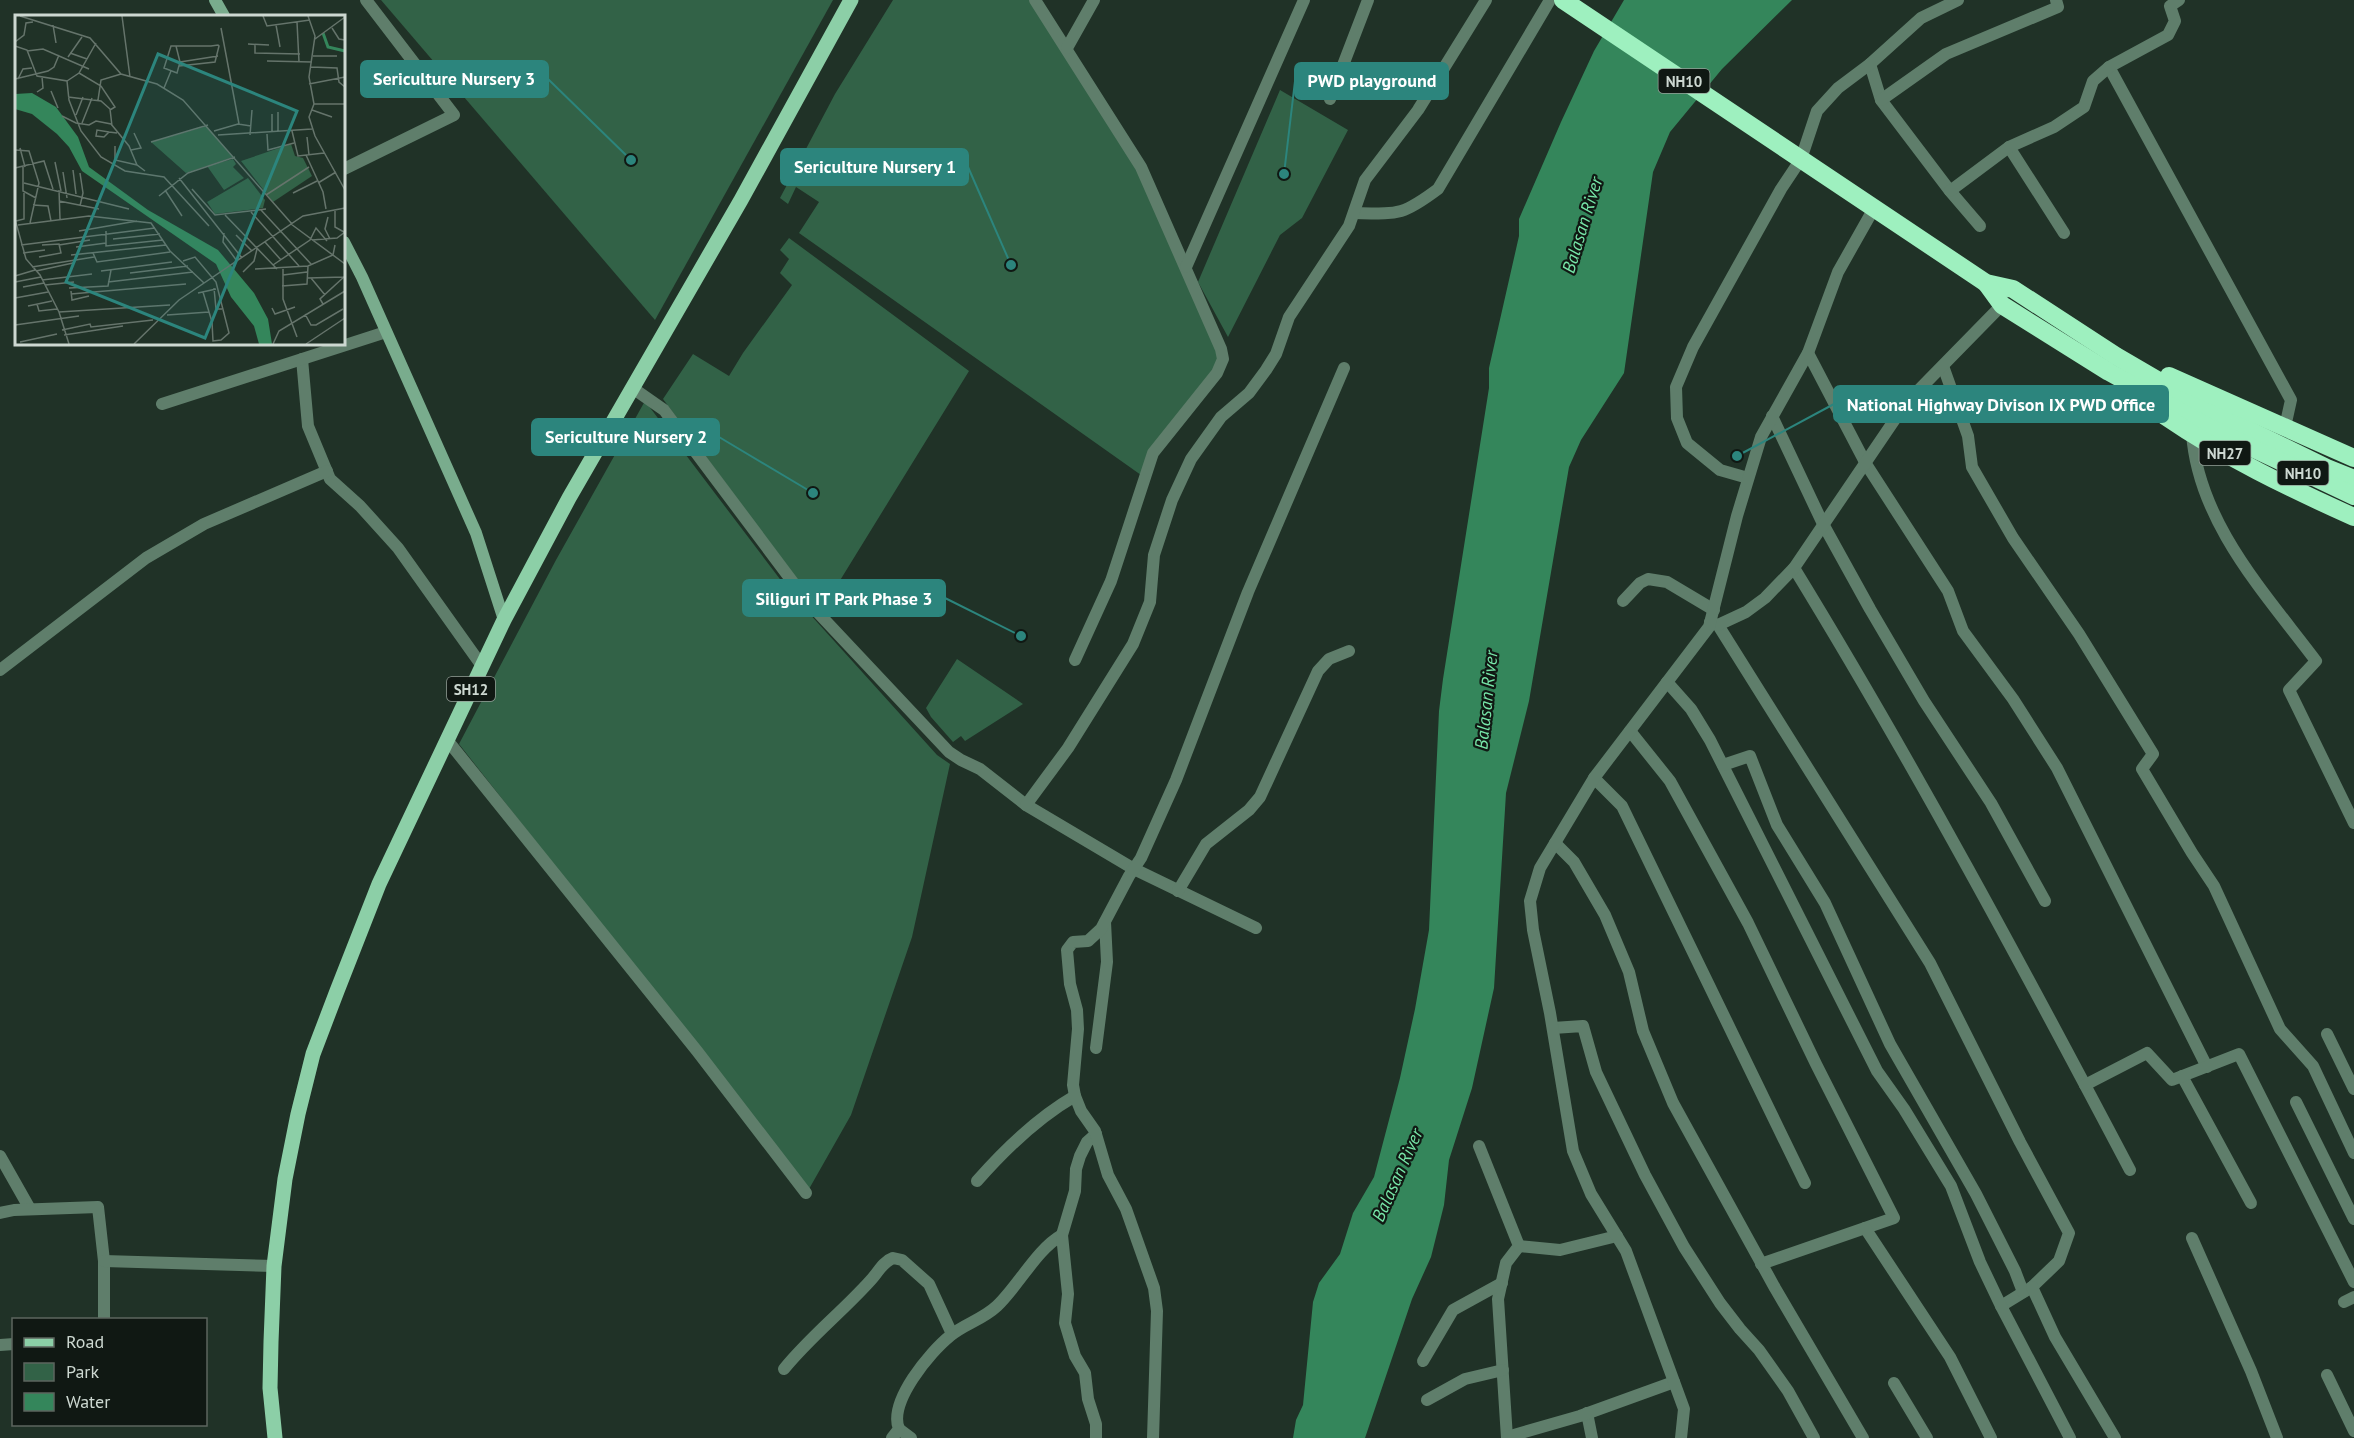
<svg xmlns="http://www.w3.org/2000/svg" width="2354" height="1438" viewBox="0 0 2354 1438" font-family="'PT Sans',sans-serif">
<rect width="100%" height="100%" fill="#203227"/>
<g fill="#326247">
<polygon points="381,0 833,0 655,320"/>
<polygon points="893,0 1033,0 1136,166 1219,354 1218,364 1141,475 799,233 819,202 796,187 788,204 780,198 835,94"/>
<polygon points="1280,90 1348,130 1302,218 1280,235 1228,337 1198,282"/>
<polygon points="789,238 969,371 823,608 803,587 663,399 693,354 729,376 743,353 792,285 780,273 789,259 780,250"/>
<polygon points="645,401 789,591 937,755 950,764 912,937 851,1115 809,1189 459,744 556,560"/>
<polygon points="957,659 1023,704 965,741 961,736 953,742 931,717 926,708"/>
</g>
<polygon fill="#34865b" points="1624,0 1792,0 1722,69 1670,132 1653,172 1624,373 1581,440 1569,467 1529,701 1506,793 1494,988 1472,1088 1449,1160 1444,1205 1431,1257 1412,1299 1365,1438 1293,1438 1296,1420 1303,1405 1313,1302 1319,1283 1340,1254 1353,1213 1374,1177 1400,1078 1415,1009 1429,930 1439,711 1443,679 1489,388 1489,368 1519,236 1519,219 1561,122 1594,51"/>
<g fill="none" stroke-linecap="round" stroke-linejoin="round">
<g stroke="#5f7e6b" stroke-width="12">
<polyline points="1035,0 1141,167 1221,349 1223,359 1217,373 1153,453 1111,581 1075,660"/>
<polyline points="1067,48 1094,0"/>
<polyline points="1870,64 1881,100 1950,191 1980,226"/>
<polyline points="2109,67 2291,400 2285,427"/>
<polyline points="1330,99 1368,0"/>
<polyline points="1881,100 1946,54 2058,7 2056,0"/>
<polyline points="2009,147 2064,233"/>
<polyline points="344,169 454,115 366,0"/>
<polyline points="1950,191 2009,147 2054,127 2084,107 2093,81 2109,67 2168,35 2175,21 2170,6 2179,0"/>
<path d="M1354,213C1398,214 1402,216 1438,189L1550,0"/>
<polyline points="1186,267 1304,0"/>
<polyline points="1808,353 1866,464 1948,591 1963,631 2013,699 2057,768 2207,1067"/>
<polyline points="302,359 308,426 330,479 360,506 398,548 482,666"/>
<polyline points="1943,366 1968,436 1972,467 2013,538 2079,634 2153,754 2142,769 2192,853 2214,886 2280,1029 2313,1066 2354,1153"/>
<polyline points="634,389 664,410 807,601 949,752 961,760 980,769 1026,805 1134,869 1256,928"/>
<polyline points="162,404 386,332"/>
<polyline points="1772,416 1823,524 1870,609 1924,701 1991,803 2045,901"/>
<path d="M2192,433C2198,522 2265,593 2316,661L2289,690L2354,823"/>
<polyline points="1748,478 1720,470 1687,443 1677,418 1676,387 1693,347 1781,189 1801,159 1817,111 1838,88 1870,64 1921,18 1958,0"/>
<path d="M1794,568C1914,764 2023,967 2130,1170"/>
<polyline points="1623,601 1640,583 1648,579 1667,582 1714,610"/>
<polyline points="1710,622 1718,625 1930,963 2020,1142 2069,1233 2059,1261 2032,1287 2001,1306"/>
<polyline points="1718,625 1746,612 1765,598 1794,568 1906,403 2002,305"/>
<polyline points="0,670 146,558 204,524 327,471"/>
<polyline points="1667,682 1691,709 1710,740 1877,1071 1904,1109 1951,1186 1980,1262 2001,1306 2070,1438"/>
<polyline points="1630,731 1670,781 1748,923 1816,1064 1894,1218 1761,1264"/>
<polyline points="448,741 697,1051 806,1193"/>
<polyline points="1723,765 1750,756 1777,825 1825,903 1890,1044 1976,1194 2015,1271 2023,1292"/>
<polyline points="1594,778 1622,806 1805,1183"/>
<polyline points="1026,805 1068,748 1133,644 1150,602 1154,555 1172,500 1191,459 1221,417 1249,393 1266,370 1276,354 1289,317 1349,226 1365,180 1418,110 1486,0"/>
<polyline points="1555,843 1574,862 1605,915 1629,972 1643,1031 1673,1103 1775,1288 1863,1438"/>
<polyline points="1178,891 1206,844 1249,810 1260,797 1318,671 1329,659 1349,651"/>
<polyline points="1553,1028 1583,1026 1596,1072 1645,1175 1684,1247 1720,1303 1740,1329 1759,1350 1788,1391 1814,1438"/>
<polyline points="2327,1034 2354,1089"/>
<polyline points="1096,1048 1107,962 1105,922"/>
<polyline points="2182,1076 2251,1203"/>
<polyline points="2085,1085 2147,1053 2172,1080 2239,1054 2354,1282"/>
<polyline points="2296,1102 2354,1219"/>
<polyline points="1479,1146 1519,1246 1506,1263 1498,1299 1507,1438"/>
<polyline points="0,1156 30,1209"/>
<path d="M977,1181C1006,1148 1037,1118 1075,1096"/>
<polyline points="0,1213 14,1210 98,1207 104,1261 104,1320"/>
<polyline points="1865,1228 1950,1357 1991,1438"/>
<polyline points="2192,1238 2251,1371 2277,1438"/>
<polyline points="1519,1246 1560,1250 1617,1236"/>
<polyline points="104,1261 274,1266"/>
<polyline points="2032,1287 2055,1337 2115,1438"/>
<polyline points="2344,1302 2354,1297"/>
<polyline points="0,1345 14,1344"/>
<polyline points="1423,1361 1453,1310 1502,1283"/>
<path d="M784,1369C810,1337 842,1312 870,1281C878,1273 882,1262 893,1258L902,1260L929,1284L952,1334"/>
<polyline points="2327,1375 2354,1431"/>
<polyline points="1894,1383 1927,1438"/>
<polyline points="1427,1400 1465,1379 1503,1370"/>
<polyline points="1587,1413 1592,1438"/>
<polyline points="899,1429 911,1438"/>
<polyline points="1507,1437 1580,1416 1674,1382"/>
<path d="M892,1438L899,1429C888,1402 930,1352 950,1336C964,1324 982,1320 997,1306C1019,1285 1037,1249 1062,1235"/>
<polyline points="1096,1438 1096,1424 1088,1399 1085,1373 1075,1356 1065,1323 1068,1294 1062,1235 1075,1191 1076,1169 1080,1156 1087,1142 1096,1134"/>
<polyline points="1153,1438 1157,1311 1154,1288 1126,1209 1108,1175 1095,1131 1081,1111 1075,1096 1073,1085 1078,1029 1077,1010 1070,984 1067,950 1073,942 1088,941 1101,929 1129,876 1141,858 1176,780 1248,592 1344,368"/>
<polyline points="1681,1438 1684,1409 1626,1251 1591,1194 1573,1151 1550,1013 1533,930 1530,901 1540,868 1594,778 1709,627 1737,516 1761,437 1808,353 1838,272 1873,210"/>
</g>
<g stroke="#79ac8d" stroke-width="12">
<polyline points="215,0 224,16"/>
<polyline points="344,242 362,277 476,533 504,620"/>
</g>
<polyline stroke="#8ccfa7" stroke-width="15" points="275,1438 270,1388 271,1342 274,1266 285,1179 298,1114 313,1054 337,991 379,884 504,620 569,498 741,200 851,0"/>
<g stroke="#9ef0bf" stroke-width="18">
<polyline points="1563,0 1986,283 2013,289 2116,356 2212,412 2327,468 2354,479"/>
<polyline points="1986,283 2002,305 2109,372 2210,428 2354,496"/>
<polyline points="2169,376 2354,458"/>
<path d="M2165,416C2225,457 2289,488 2354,517"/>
</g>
</g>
<g text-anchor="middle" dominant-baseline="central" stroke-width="4.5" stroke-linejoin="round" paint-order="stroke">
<g fill="#101813" stroke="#949e98" stroke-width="1.5">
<rect x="1658.5" y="69" width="51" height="24" rx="4.5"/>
<rect x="2199.5" y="441" width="51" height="24" rx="4.5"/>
<rect x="2277.5" y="461" width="51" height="24" rx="4.5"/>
<rect x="447" y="677" width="48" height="24" rx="4.5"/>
</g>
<g font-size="15" font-weight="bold" fill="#cdd8d1">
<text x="1684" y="81">NH10</text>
<text x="2225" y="453">NH27</text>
<text x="2303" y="473">NH10</text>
<text x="471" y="689">SH12</text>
</g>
<g font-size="18" font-style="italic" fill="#77e6a8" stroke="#101813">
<text transform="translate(1582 225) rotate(-73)">Balasan River</text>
<text transform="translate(1486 700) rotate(-84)">Balasan River</text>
<text transform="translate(1397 1175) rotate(-66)">Balasan River</text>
</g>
</g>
<g transform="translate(15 15)">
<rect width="330" height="330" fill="#203227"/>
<path d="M192,111L218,142L171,158L136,127ZM276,129L280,141L288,143L297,161L258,187L226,146ZM218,144L221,149L218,152L229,163L209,175L192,151ZM233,163L250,185L248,193L200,199L192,187Z" fill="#326247"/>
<path d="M17,78L41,92L63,122L74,152L133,195L203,235L239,278L253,304L257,329H244L239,311L216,282L201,249L67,156L54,132L42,119L17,99L0,94V79Z" fill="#34865b"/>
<path fill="none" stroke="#34865b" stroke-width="3" d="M308,18L313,32L330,36"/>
<path fill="none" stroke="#65746b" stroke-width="1.5" d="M5,1L75,23L106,59L142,69L168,85L277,209M107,1L115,62M248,1L252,11L295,5M293,1L300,21L294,62L299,89L294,102L300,121L330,175M282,7L284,47M38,10L41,28M261,10L265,32M206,13L224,109M317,13L324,24L330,25M300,24L330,2M0,27L9,20L11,8L18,7M233,29L254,30M240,29V38L285,39M0,31L12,35L22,61L52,66L54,85L66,116L86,142L110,156L149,162L194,211M161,31L165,47L162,58L149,53L156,31H196L203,30L204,31L200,47L164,51M12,36L28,34L74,54M55,38L72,44M298,41H322M53,42L67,22M252,46L297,47M165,47L203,41M296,52L322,53L324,67L330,72M64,58L86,71L100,92L95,95M0,64L33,56L39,52L44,40M3,64L8,54L17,53M52,66L64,58L81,28M294,69L330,62M149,73L156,56M36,76L43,93M22,77L28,73L27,62M53,82L86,86L95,94L97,111M83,85L86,65L106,59M299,89H330M297,95L317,102M263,97V117M257,99V118M61,100L68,82M47,101L61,108L74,110L81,106L96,109L114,131L122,150M67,108L77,83M199,116L223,109L236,111M277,116L283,141L309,138M94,117L89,122L81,121L82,115L94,117L102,118M252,119L253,135L279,128M203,120L297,114M235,120L237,95M292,122L294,140M136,127L193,110M100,131V145L122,150L130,156M5,133L10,152M0,135L14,136L24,168L15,208M116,135L126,133L119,118M291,140L308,177L311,194M40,147L46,176M8,152V176L21,183M0,153L29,146L38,174M58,155L61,179M48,157L52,183M164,163L227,243M9,168L114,194M303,168L321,157M177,174L200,200L251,194M44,175L45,204M150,175L167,201M278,178L302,166M251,180L294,152M144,181L173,158L220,142M44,186L84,194M18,190L33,191L36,206M65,191L68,178L65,158M246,195L296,249M320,195V212L329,217M236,197L284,251M210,200L262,254M313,202L310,214L315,224M0,204L11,244L25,260L44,297L54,329M1,206L9,204V178M276,209L330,249M3,210L74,201L136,208L155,236L189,268M64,216L122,206M91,216V231L148,225M209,218L208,227L222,246M221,220L237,236M98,224L145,219M297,225L322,223L330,217M250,227L266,245M6,230L140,213M44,230L75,225M61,232L91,228M8,238L30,235M78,238L82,247L155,237M56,240L151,230M24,242L46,238L44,229L27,230M168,246L180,242L201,267L214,318L206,325L198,326L197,307L188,277M258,250L295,225L301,213L312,226M17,252L79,242M240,254L293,251L318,240L320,230M268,254V284L282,322M21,256L58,248M86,256L157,247M228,257L239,246L242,234M115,258L173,251M268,260L292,257M0,261L20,255M293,263L329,262M296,263L310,280M27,265L77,259M0,267L26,262M93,267L178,257M30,270L59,267M267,271L292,269L293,251M8,272L29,268M54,273L93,271L96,255M199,273L201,294H207M56,276L57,285L74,281M183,278L201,274M56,279L171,269M0,283L33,277M22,289L24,296L42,294M308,289L305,284L330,261M13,291L37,286M257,293L260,299L280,292M44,297L155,290M290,299L296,310H301L328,294M152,300L194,297M0,310L64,301M47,315L75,309L76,312L138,305M49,320L108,311M5,327L42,319M119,329L164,285L288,201L330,193M258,329L264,316L330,276M291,329L330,303"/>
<path fill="#2c857d" fill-opacity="0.15" stroke="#2c857d" stroke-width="3" d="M143,39L282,96L190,323L51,267Z"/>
<rect width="330" height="330" fill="none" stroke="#cdd8d1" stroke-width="3"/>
</g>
<path fill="none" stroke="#2c857d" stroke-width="2" d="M631 160L548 79M1284 174L1295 81M1011 265L968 167M1737 456L1834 404M813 493L719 437M1021 636L945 598"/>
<g fill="#2c857d" stroke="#101813" stroke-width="2">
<circle cx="631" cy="160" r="6"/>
<circle cx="1284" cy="174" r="6"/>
<circle cx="1011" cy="265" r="6"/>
<circle cx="1737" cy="456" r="6"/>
<circle cx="813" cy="493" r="6"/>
<circle cx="1021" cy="636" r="6"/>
</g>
<g fill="#2c857d" stroke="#2c857d" stroke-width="2">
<rect x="361" y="61" width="187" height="36" rx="6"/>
<rect x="1295" y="63" width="153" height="36" rx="6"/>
<rect x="781" y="149" width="187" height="36" rx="6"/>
<rect x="1834" y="386" width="334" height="36" rx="6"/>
<rect x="532" y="419" width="187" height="36" rx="6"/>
<rect x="743" y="580" width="202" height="36" rx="6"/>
</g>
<g font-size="18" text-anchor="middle" font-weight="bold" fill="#fff">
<text x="454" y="85">Sericulture Nursery 3</text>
<text x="1372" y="87">PWD playground</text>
<text x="875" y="173">Sericulture Nursery 1</text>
<text x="2001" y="411">National Highway Divison IX PWD Office</text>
<text x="626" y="443">Sericulture Nursery 2</text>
<text x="844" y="605">Siliguri IT Park Phase 3</text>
</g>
<rect x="12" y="1318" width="195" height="108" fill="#101813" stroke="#5c655f" stroke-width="1.5"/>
<rect x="24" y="1338" width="30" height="9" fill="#8ccfa7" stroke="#5c655f" stroke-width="1.5"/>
<text x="66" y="1348" font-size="18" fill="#cdd8d1">Road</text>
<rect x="24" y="1363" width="30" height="18" fill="#326247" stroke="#5c655f" stroke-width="1.5"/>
<text x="66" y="1378" font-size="18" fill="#cdd8d1">Park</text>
<rect x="24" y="1393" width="30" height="18" fill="#34865b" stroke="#5c655f" stroke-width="1.5"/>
<text x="66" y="1408" font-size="18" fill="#cdd8d1">Water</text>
</svg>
